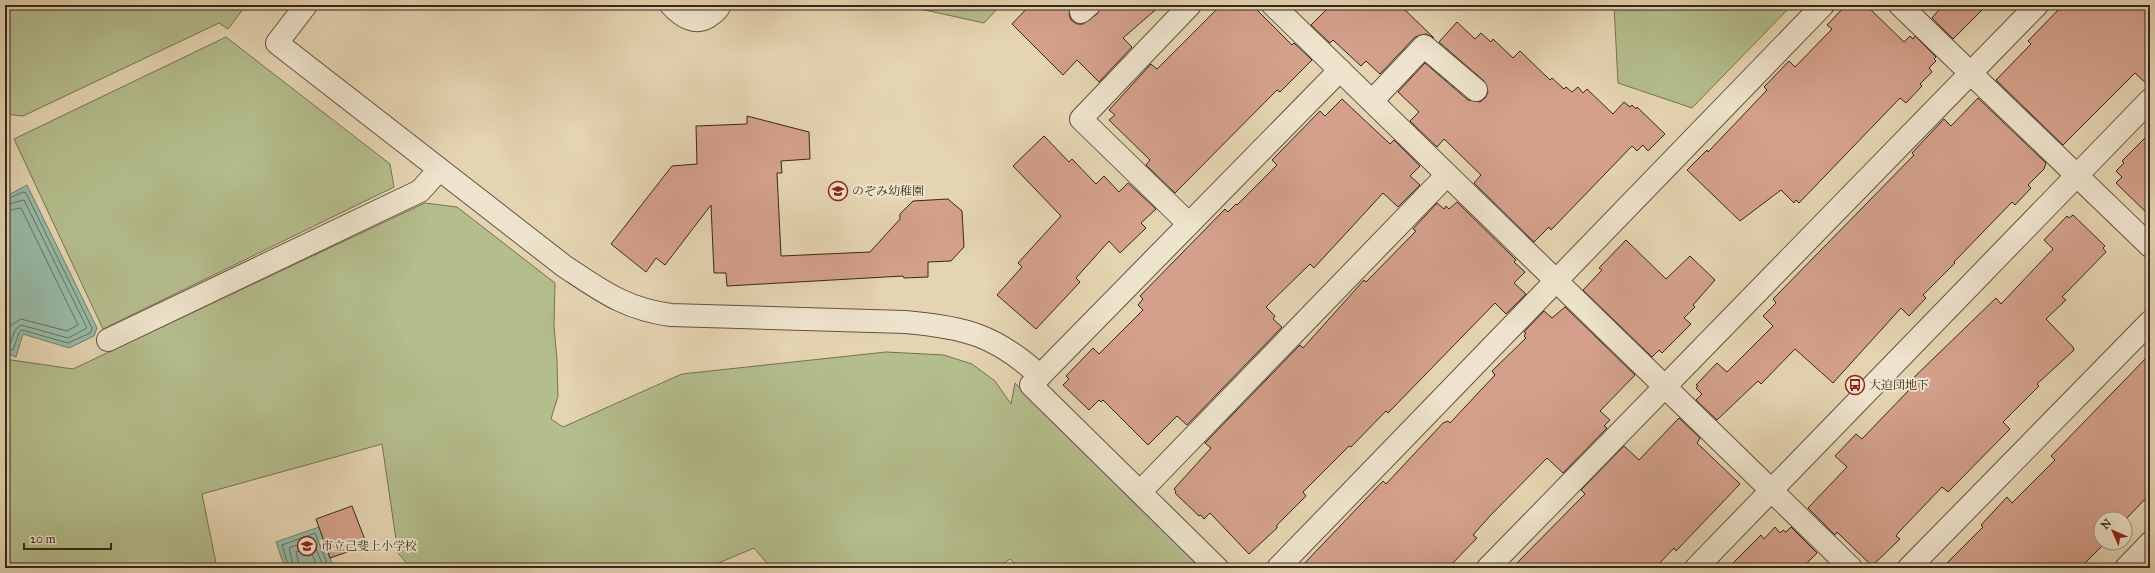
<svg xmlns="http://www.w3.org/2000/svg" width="2155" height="573" viewBox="0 0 2155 573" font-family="'IM FELL Great Primer','Noto Serif JP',serif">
<rect width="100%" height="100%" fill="#e5d4b1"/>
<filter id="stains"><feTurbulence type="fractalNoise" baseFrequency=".005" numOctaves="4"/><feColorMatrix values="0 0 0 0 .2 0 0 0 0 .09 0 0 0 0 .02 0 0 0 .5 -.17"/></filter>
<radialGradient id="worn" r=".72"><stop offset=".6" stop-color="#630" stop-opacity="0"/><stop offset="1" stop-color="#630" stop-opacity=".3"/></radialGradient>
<g fill="#b4bd8c" stroke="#757254">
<polygon points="5,5 246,5 228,29 219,23 23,116 5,114"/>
<polygon points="902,5 1001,5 984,23"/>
<polygon points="1614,5 1792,5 1692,108 1618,83"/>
<polygon points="226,37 390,164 394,187 103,329 14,139"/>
<polygon points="425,203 457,207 555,283 554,326 557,360 558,396 551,419 563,427 682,374 886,352 944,355 972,364 995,381 1011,404 1015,383 1202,568 1020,568 1010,559 997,568 771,568 754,548 707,568 411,568 398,553 382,444 202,494 217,568 5,568 5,359 73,369"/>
</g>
<g fill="#97b9a6" stroke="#707f6f">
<polygon points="27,185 97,328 94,336 69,348 23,334 16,357 5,353 5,197"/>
<polygon points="319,527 334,568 285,568 276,542"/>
</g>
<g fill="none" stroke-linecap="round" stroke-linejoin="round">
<g stroke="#667062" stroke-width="1">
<polyline points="5,200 23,192 26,193 92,328 90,333 68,343 22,330 19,333 13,350 5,350"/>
<polyline points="5,205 24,200 87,328 68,338 21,325 15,330 10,344 5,345"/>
<polyline points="5,211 21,208 78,325 67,331 21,319 11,325 5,339"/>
<polyline points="289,568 282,545 315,533 329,568"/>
<polyline points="294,568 289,548 312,539 324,568"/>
<polyline points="300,568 296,552 309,547 318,568"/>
</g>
</g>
<g fill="#d4a08b" stroke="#36281d">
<polygon points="1030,5 1071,5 1069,14 1071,20 1077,24 1083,24 1097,14 1101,5 1161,5 1123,38 1132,47 1099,82 1077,60 1063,75 1012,24"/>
<polygon points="1221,5 1252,5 1292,45 1294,43 1312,60 1280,92 1277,90 1175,193 1146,165 1150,160 1109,120 1115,115 1109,110 1151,64 1157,69"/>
<polygon points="1331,5 1400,5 1434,38 1426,34 1415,37 1380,74 1366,61 1361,66 1333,40 1330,43 1311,25"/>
<polygon points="1846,5 1866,5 1904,42 1910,36 1913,39 1915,36 1936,57 1934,59 1936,61 1929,68 1932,72 1920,84 1922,86 1906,103 1900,98 1799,203 1796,200 1794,203 1781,190 1740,221 1687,170 1707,150 1708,152 1767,90 1764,87 1789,61 1795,67 1832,29 1827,25"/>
<polygon points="1943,5 1987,5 1953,39 1932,18"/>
<polygon points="2063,5 2150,5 2150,87 2135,73 2063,145 1996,80 2031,44 2028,41"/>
<polygon points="1457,22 1475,39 1481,33 1491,42 1493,39 1513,58 1520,51 1550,80 1552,78 1564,89 1566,87 1572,92 1578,87 1583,93 1587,89 1613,114 1624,102 1630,107 1632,105 1636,109 1637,107 1665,134 1648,151 1643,145 1637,151 1632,146 1551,230 1549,227 1534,242 1474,183 1481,175 1444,139 1437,147 1410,121 1419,112 1398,92 1425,63 1468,100 1480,102 1485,98 1488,92 1484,81 1439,42"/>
<polygon points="1978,98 2046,163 2044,169 2028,185 2031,188 2015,205 2012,202 1954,262 1955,263 1923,295 1926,298 1909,316 1901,308 1833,383 1795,349 1761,384 1758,381 1717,420 1696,400 1702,394 1696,388 1698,386 1696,385 1717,363 1727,372 1773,326 1763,316 1776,303 1773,299 1914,155 1912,153 1944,119 1951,126"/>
<polygon points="1342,99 1390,144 1394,140 1420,166 1410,176 1420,185 1398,207 1383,193 1314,268 1310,264 1266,307 1275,316 1273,319 1282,327 1187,425 1177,416 1148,445 1103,400 1101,402 1099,400 1089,410 1063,385 1069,379 1066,376 1093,348 1099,354 1143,310 1138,305 1143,299 1140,296 1225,209 1228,212 1236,204 1237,205 1277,165 1272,160 1320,111 1325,116"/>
<polygon points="747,116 809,132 810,159 781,161 782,173 777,173 781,256 870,252 900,219 900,214 913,201 948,199 962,211 964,247 951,261 928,262 928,277 904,278 903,276 727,286 726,273 714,273 711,205 665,265 656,258 646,272 611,244 672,166 697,164 696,126 747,124"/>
<polygon points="2150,133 2150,216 2116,183 2122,177 2116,171 2124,163 2122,161"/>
<polygon points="1044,136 1069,162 1072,159 1096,184 1104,176 1119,192 1128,183 1156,209 1141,223 1146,228 1120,253 1109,241 1076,278 1080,282 1036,329 997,295 1022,267 1018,263 1061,216 1013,166"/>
<polygon points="1457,202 1516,260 1514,262 1525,272 1514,283 1526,294 1506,314 1495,303 1388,413 1386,411 1351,447 1349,446 1303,492 1306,496 1277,525 1277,528 1249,554 1210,513 1204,519 1201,515 1199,516 1175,493 1176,491 1174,489 1211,448 1205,443 1300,345 1303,348 1364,280 1366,282 1416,231 1413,229 1437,203 1444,209 1446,206 1449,209"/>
<polygon points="2073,215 2105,246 2103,248 2106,252 2062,297 2066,300 2046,319 2073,347 2074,350 2037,384 2039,386 2003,422 2010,429 1948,492 1942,487 1898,533 1896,536 1900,539 1872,566 1837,532 1835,535 1808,508 1847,467 1835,456 1856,434 1862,439 1910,389 1906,385 1996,298 2001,304 2053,249 2044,240 2067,216 2069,218"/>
<polygon points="1626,240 1666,279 1690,256 1715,280 1693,305 1695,307 1684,318 1691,324 1662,353 1659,350 1652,357 1583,290 1602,270 1599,268"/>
<polygon points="1565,307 1635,375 1600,411 1610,420 1604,426 1607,428 1563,473 1547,458 1490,516 1473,535 1477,538 1448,568 1300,568 1383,481 1386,484 1443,423 1448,421 1450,423 1495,375 1492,371 1526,338 1524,336 1526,333 1524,332 1544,311 1552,318"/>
<polygon points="2150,354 2150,494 2125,520 2101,519 2101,543 2105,543 2080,568 1942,568 1983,527 1981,525 2007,497 2012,503 2055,460 2051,456"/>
<polygon points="1679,418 1700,438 1697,443 1740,484 1676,551 1674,548 1655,568 1512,568 1585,494 1581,490 1624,446 1639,460"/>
<polygon points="352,506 367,545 330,558 316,519"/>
<polygon points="1775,527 1780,533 1783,530 1786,532 1791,527 1817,553 1802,568 1728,568 1761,535 1764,539"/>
</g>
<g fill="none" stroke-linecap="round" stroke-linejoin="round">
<defs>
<g id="minor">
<path d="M306,5L277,43L564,266C602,291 625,309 671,315L905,322C964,327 996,335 1040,376"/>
<path d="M671,5C682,17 697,27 712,14C715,12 718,9 720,5"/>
<polyline points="1273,5 1851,568"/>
<polyline points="1900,5 2150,246"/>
<polyline points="1081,12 1089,5"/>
<polyline points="1372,101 1424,46 1476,90"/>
<polyline points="1189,224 1081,119 1190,5"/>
<polyline points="108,340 420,191 439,170"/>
<polyline points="1140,492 1447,175"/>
<polyline points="1217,568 1031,385 1340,70"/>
<polyline points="1278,568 1823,5"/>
<polyline points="1488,568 2037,5"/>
<polyline points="1696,568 2150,100"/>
<polyline points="1909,568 2150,322"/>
<polyline points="2126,568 2150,543"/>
</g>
</defs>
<use href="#minor" stroke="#625342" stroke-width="24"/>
<use href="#minor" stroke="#eee3cc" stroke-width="22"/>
</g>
<defs>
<symbol id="school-ring" viewBox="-11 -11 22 22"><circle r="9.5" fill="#eee3cc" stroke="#8f2418" stroke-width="1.5"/><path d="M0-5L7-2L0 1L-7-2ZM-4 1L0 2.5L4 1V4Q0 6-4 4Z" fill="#8f2418"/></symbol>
<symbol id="bus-ring" viewBox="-11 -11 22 22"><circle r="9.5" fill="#eee3cc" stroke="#8f2418" stroke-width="1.5"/><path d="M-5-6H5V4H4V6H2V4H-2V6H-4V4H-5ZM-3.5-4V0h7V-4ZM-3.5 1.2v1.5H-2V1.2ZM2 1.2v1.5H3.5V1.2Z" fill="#8f2418"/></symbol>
</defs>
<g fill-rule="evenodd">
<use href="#school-ring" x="827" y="180" width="22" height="22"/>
<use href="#bus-ring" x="1844" y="374" width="22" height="22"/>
<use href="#school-ring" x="296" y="535" width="22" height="22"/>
</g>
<g text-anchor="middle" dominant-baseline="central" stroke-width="4" stroke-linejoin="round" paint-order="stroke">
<g font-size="12" fill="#36281d" stroke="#eee3cc" text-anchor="start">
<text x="852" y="191">のぞみ幼稚園</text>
<text x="1869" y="385">大迫団地下</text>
<text x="321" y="546">市立己斐上小学校</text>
</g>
</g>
<rect width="2155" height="573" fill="none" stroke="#e5d4b1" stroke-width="20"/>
<rect x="6" y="6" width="2143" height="561" fill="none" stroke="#36281d" stroke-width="2"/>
<rect x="10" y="10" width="2135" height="553" fill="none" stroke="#36281d"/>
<g transform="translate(2113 531) rotate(315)"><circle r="19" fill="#eee3cc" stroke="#a49886"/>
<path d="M0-3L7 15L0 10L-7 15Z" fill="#8f2418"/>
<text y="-6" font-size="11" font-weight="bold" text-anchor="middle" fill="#36281d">N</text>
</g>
<path d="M24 543v6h87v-6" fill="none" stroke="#36281d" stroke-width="2"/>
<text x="30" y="543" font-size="12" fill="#36281d" stroke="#eee3cc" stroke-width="3" paint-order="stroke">20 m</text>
<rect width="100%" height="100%" filter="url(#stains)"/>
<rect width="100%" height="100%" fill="url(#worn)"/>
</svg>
